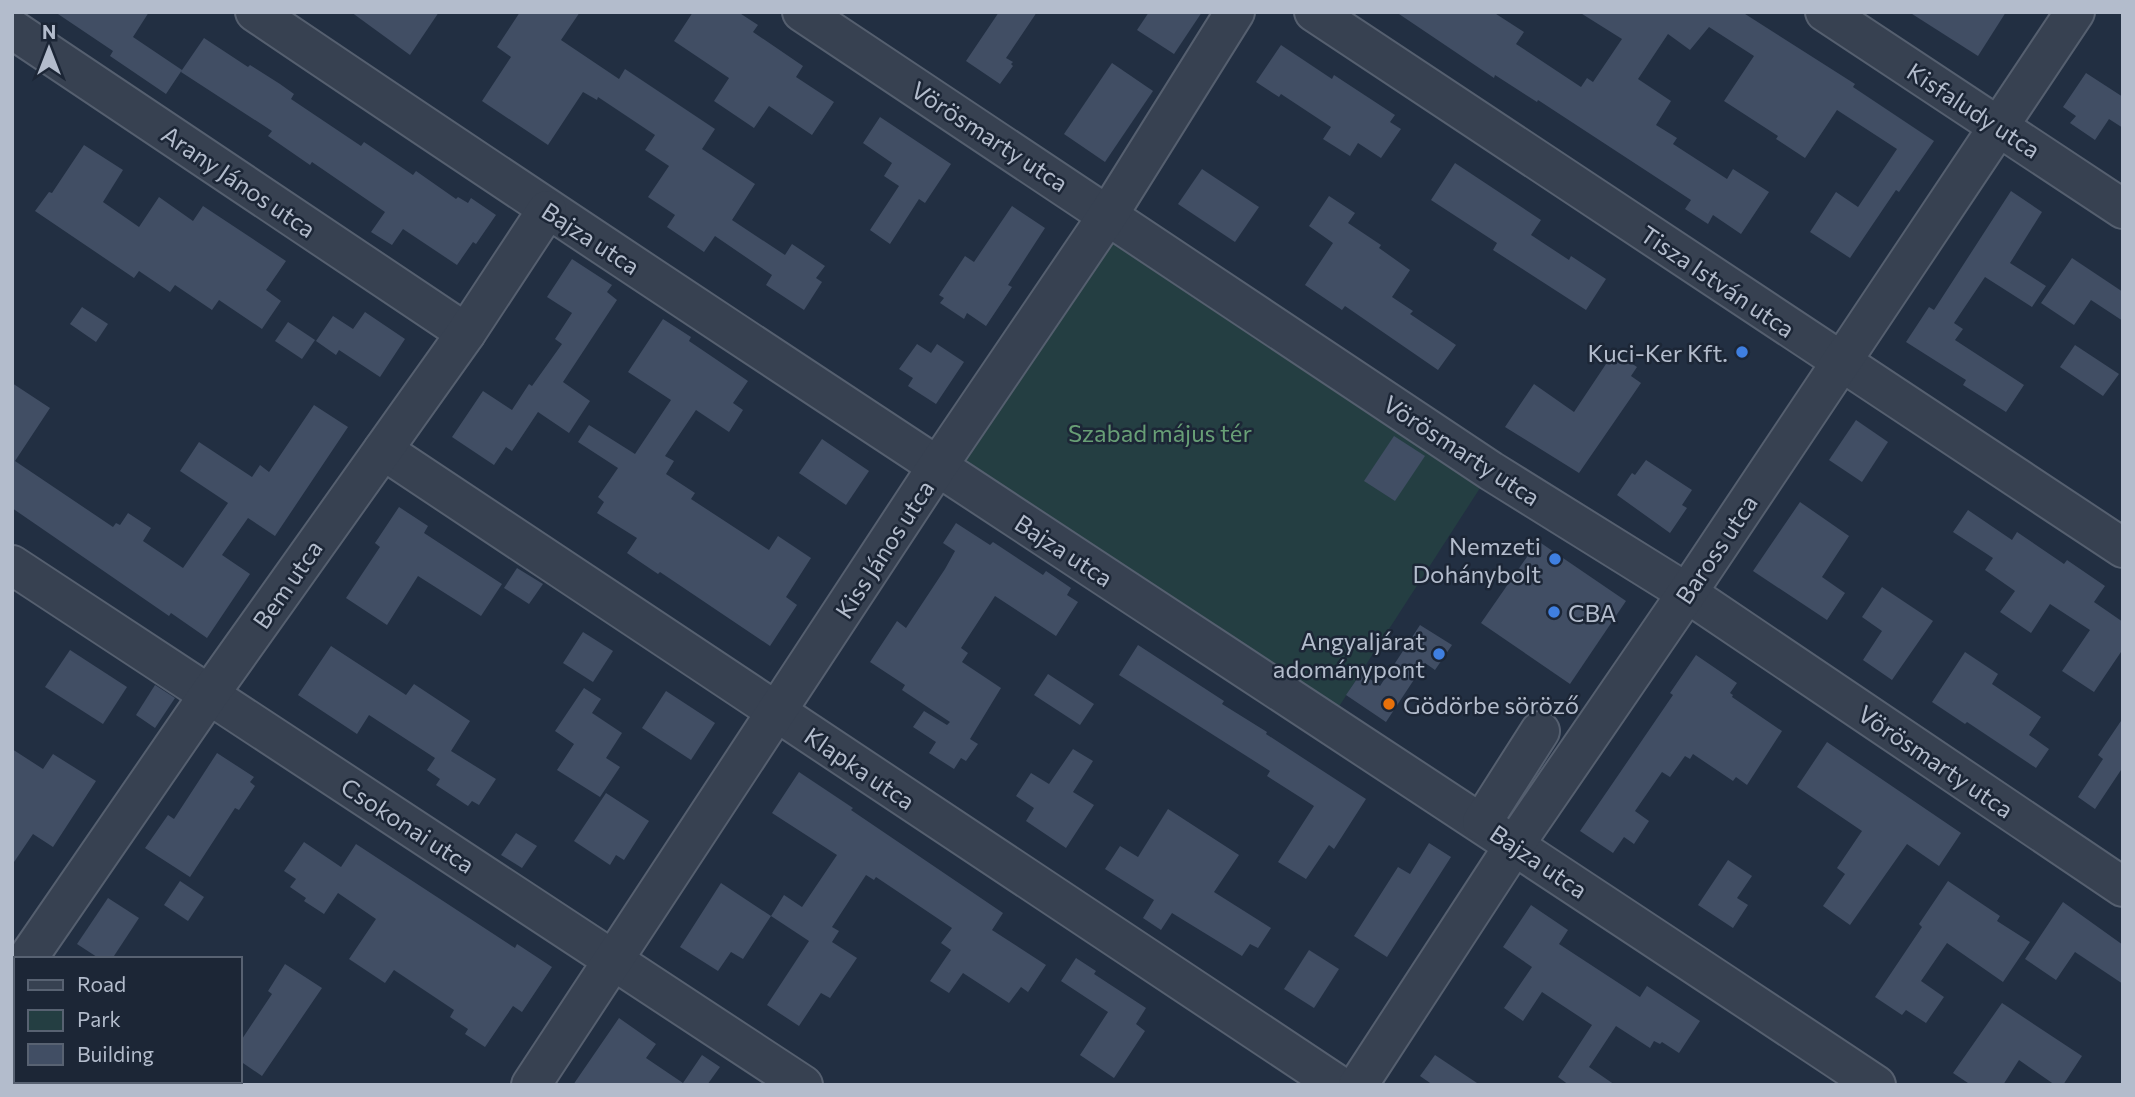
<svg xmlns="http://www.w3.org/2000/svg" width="2135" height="1097" viewBox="0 0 2135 1097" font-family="Commissioner,sans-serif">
<rect width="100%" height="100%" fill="#222f42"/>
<polygon fill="#243e42" points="1108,215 1491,471 1329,722 937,467"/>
<g fill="#414e64">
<polygon points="55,12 149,12 133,37 182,70 204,38 248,67 250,65 280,84 294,94 291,99 361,146 364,142 413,175 416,171 456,199 458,197 468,203 471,198 496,215 476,244 473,242 457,265 403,229 392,245 371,232 385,212 312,162 310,165 268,136 272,131 181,72 182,70 166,94 110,56 113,51"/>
<polygon points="351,12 439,12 410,55"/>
<polygon points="520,12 580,12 561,40 619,79 625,69 715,129 702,149 755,184 732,220 785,255 792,244 825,266 816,278 822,282 804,310 766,285 772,275 715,236 704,252 667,227 675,215 648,197 669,166 645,150 655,135 598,97 597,100 583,92 548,145 482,101 511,57 497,47"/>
<polygon points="693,12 738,12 758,25 753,32 803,66 796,77 834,102 812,135 769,106 754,128 714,101 729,78 674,41"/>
<polygon points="999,12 1037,12 1006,58 1013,62 1011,64 1013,66 1000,84 966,61"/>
<polygon points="1149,12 1202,12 1174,54 1137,30"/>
<polygon points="1396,12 1493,12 1524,32 1516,44 1581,87 1587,78 1593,82 1622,39 1579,12 1742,12 1855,84 1853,87 1934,141 1899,192 1896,190 1850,258 1810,232 1836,192 1858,207 1897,149 1837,110 1805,158 1776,139 1778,136 1724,101 1754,56 1709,27 1690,50 1668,34 1638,79 1671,101 1656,125 1677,138 1673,144 1727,179 1733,169 1769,192 1741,234 1713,215 1708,224 1685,209 1691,200 1538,100 1537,102 1495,75 1494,78"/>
<polygon points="1909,12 2006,12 1978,56"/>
<polygon points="1281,45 1332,79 1334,75 1395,115 1390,122 1401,129 1381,158 1358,143 1350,156 1323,139 1331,127 1281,94 1279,97 1256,82"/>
<polygon points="1112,63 1153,91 1105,162 1064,134"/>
<polygon points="2086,73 2123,97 2123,128 2109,119 2095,140 2070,123 2076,116 2063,107"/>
<polygon points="880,117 951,164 925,203 919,199 890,244 870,230 899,186 884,176 892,163 863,143"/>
<polygon points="84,145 123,170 103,202 139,227 159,197 193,221 203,206 286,261 266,290 281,301 262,329 219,300 212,310 175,285 170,292 139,271 134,278 35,211 49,192 52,193"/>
<polygon points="1455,163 1541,220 1531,235 1569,260 1571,256 1606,279 1586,310 1493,250 1497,243 1431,200"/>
<polygon points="1202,169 1259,207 1235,242 1178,204"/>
<polygon points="2011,191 2042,212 2010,263 2046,286 2032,307 1985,277 1954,323 1963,329 1955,340 2024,385 2006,412 1963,385 1966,380 1906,342 1929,307 1934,310"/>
<polygon points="1329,196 1355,213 1348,223 1381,245 1379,248 1410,270 1392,297 1413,311 1410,314 1456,345 1438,370 1345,306 1342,310 1305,285 1333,243 1309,226"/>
<polygon points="1012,206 1045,228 1008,285 1012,287 986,326 967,313 964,319 940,303 944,298 939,295 965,256 974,262"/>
<polygon points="2072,258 2123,292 2123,321 2091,300 2074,325 2041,303"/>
<polygon points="572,259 612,285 607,292 617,300 563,382 590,401 569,433 538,412 512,451 506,447 494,465 452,437 483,391 512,410 529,384 532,386 562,344 555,339 572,313 547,297"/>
<polygon points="82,307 108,324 96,342 70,324"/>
<polygon points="365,312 405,339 380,377 339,350 336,355 316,341 333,316 353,329"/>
<polygon points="663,319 691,337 689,341 748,381 733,403 743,410 729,432 696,410 665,456 674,461 666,474 695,493 691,499 769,550 778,536 811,558 786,597 797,605 770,646 660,572 658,574 627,553 637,538 597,513 604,502 598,497 618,468 578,442 589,425 635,454 671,400 628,372"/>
<polygon points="288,322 315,340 302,359 275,341"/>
<polygon points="917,344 931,353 937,344 964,362 936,404 908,386 913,378 899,369"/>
<polygon points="2075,345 2119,374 2103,396 2060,367"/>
<polygon points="1614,352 1637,367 1631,376 1641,383 1579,473 1505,427 1534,384 1574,412"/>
<polygon points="12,383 50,408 15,461 113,527 116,523 120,525 128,513 151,528 143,541 183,568 228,503 180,471 199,442 252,477 260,465 269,472 314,405 348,427 275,536 248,518 222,555 250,574 207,638 171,613 169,616 12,508"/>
<polygon points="1856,420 1888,442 1862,482 1829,460"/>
<polygon points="1394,436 1425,456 1395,501 1364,481"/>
<polygon points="822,439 869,471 846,505 799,473"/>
<polygon points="1646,460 1692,490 1682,505 1687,508 1670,533 1617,495 1632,473 1635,475"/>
<polygon points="1800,502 1849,536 1822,577 1845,593 1827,620 1753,571"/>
<polygon points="399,507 428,526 424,533 502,584 481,616 418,576 387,625 346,598 380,547 375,543"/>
<polygon points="1968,510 2012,540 2017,532 2064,564 2067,560 2105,586 2094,602 2123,622 2123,649 2094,692 2062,671 2090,630 2050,604 2031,633 2000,612 2015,591 1985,570 1993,558 1953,532"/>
<polygon points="956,523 990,545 993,542 1043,575 1046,571 1071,588 1067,595 1078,602 1056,636 995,596 961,648 968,653 962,662 1001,688 970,739 978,744 966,761 961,758 954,769 929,753 936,742 913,727 924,711 947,725 950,722 902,690 905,685 870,662 897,621 906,628 945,569 955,551 943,543"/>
<polygon points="1538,541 1626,601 1570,684 1481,623"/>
<polygon points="517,568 543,584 529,604 504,588"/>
<polygon points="1882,587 1933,621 1892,680 1863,660 1882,631 1862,617"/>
<polygon points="1420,625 1452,645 1435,670 1425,663 1386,722 1346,695 1361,673 1380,686"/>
<polygon points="583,632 613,651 593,682 563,663"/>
<polygon points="1138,645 1224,701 1222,704 1267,732 1266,734 1366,799 1334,849 1329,845 1306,879 1278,862 1314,806 1267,776 1270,771 1119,675"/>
<polygon points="331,646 406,695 414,684 470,721 451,751 496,779 479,805 472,801 468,806 436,785 440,779 427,770 435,758 369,715 357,734 298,695"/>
<polygon points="70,650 127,687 103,724 45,687"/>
<polygon points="1965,652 1998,674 1992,684 2041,717 2029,735 2049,749 2036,768 1967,722 1965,724 1932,702"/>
<polygon points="1696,655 1737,683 1730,693 1733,695 1732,697 1782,731 1747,785 1736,777 1733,781 1693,754 1690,759 1685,756 1670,777 1662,772 1635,811 1649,821 1634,844 1624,837 1613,853 1580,831 1673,695 1670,693"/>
<polygon points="1048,674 1094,704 1080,725 1034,695"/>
<polygon points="155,685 175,698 155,728 136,715"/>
<polygon points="584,688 601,699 592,713 622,733 606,758 620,767 600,797 557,770 574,744 555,731"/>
<polygon points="666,691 715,723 691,760 642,728"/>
<polygon points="2123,718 2123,772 2121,770 2095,809 2078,797 2103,759 2098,755"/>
<polygon points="1827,742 1961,833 1939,866 1907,844 1850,925 1823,906 1845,874 1837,868 1862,831 1797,787"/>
<polygon points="12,749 43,769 53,754 96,781 53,847 33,834 12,865"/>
<polygon points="1073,749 1093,761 1073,792 1094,805 1066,848 1026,821 1034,808 1016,796 1031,773 1049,784"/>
<polygon points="217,753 254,777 250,782 255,786 239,810 235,808 190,877 145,848 168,815 174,819"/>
<polygon points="799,772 853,808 851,810 1003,913 992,930 1046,965 1028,992 1021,987 1009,1003 963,973 949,993 930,981 951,950 941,943 952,928 876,877 874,880 866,875 832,927 839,931 832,942 857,958 830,998 821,993 799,1026 767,1005 809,941 771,916 784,895 802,907 837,855 772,813"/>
<polygon points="606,793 649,821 624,860 616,855 610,865 574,841"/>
<polygon points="1168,809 1239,855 1214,892 1271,928 1258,948 1250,944 1242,956 1172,913 1161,930 1143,918 1154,900 1105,869 1120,846 1138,857"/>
<polygon points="516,833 537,846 522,868 501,855"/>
<polygon points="304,842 341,867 356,844 515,948 517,944 552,967 522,1012 513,1006 485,1047 465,1034 468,1029 450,1017 454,1010 394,970 385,983 349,959 376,919 338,893 324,914 304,901 306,898 290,887 296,879 284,871"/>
<polygon points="1429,843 1451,857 1387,957 1354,936 1398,867 1410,874"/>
<polygon points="1728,860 1752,876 1737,898 1748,905 1733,928 1698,905"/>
<polygon points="180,881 204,897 188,921 164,905"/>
<polygon points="1948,881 2000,916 1997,921 2030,942 2003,982 1947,943 1921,981 1944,997 1926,1023 1906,1010 1902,1015 1875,997 1922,927 1919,924"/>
<polygon points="721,883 771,916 743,959 731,952 718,971 680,947"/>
<polygon points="108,898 139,918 112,959 100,959 77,944"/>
<polygon points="2063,902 2123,945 2123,984 2075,952 2056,980 2025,959"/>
<polygon points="1531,905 1568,930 1559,944 1640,997 1647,986 1700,1021 1679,1053 1662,1042 1660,1044 1654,1041 1650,1048 1616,1026 1589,1067 1615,1085 1569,1085 1558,1077 1592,1025 1542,992 1523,1021 1504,1008 1532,967 1503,947"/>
<polygon points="1309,950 1339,969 1314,1008 1284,989"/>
<polygon points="1076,958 1096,971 1094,974 1146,1008 1136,1024 1145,1031 1114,1078 1080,1055 1108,1012 1061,981"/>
<polygon points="285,964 322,988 262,1076 240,1061 240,1042 272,994 268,991"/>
<polygon points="2002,1003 2082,1056 2063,1085 2055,1085 2019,1060 2003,1085 1971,1085 1953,1073"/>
<polygon points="619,1018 656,1044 646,1058 683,1083 702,1055 720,1067 707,1085 573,1085"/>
<polygon points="1435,1055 1480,1085 1433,1085 1420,1076"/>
</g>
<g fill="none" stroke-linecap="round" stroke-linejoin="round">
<defs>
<g id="minor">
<path d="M255,12C792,375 1337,726 1876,1085"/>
<polyline points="802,12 1491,471 1687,593 2123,887"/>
<polyline points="1314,12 2123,548"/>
<polyline points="1825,12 2123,209"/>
<polyline points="12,29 466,333"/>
<polyline points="383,450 1338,1085"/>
<polyline points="12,565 803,1085"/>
<polyline points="1482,822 1540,731"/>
<polyline points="27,959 208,696 466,333 547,210"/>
<polyline points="531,1085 937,467 1108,215 1235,12"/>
<polyline points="1358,1085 1515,844 1687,593 2075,12"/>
</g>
</defs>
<use href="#minor" stroke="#555f6f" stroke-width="42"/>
<use href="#minor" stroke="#374151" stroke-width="38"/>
</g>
<g fill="#3f7fe0" stroke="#1c2636" stroke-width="2.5">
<circle cx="1742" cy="352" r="7"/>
<circle cx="1555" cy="559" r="7"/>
<circle cx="1554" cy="612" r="7"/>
<circle cx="1439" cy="654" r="7"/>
</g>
<circle fill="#e8710a" stroke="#1c2636" stroke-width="2.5" cx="1389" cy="704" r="7"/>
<g text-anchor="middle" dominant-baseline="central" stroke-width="5" stroke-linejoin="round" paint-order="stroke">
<g font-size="24" fill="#b3bccc" stroke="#1c2636">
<text transform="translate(1974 110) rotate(33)">Kisfaludy utca</text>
<text transform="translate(990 136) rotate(33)">Vörösmarty utca</text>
<text transform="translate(239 181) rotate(34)">Arany János utca</text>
<text transform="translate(591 238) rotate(33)">Bajza utca</text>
<text transform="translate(1718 281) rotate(34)">Tisza István utca</text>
<text transform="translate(1462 450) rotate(33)">Vörösmarty utca</text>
<text transform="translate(884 549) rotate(-57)">Kiss János utca</text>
<text transform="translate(1716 549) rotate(-56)">Baross utca</text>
<text transform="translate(1064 550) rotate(33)">Bajza utca</text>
<text transform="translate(287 584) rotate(-55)">Bem utca</text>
<text transform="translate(1936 761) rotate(34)">Vörösmarty utca</text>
<text transform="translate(860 768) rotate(34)">Klapka utca</text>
<text transform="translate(408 825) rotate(33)">Csokonai utca</text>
<text transform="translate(1539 861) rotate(34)">Bajza utca</text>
</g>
<g font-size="24" fill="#b3bccc" stroke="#1c2636" text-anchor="end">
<text x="1728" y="352">Kuci-Ker Kft.</text>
<text x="1541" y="545">Nemzeti<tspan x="1541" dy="28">Dohánybolt</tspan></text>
<text x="1568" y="612" text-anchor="start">CBA</text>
<text x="1425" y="640">Angyaljárat<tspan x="1425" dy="28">adománypont</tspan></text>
<text x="1403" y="704" text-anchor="start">Gödörbe söröző</text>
</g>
<g font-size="24" fill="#689f76" stroke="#1c2636">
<text x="1160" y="432">Szabad május tér</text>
</g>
</g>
<rect width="2135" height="1097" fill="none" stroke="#b3bccc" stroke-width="28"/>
<rect x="14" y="957" width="228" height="126" fill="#1c2636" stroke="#586272" stroke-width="2"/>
<rect x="28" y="980" width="35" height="10" fill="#374151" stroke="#586272" stroke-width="2"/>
<text x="77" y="992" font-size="21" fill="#b3bccc">Road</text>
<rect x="28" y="1010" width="35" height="21" fill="#243e42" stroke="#586272" stroke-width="2"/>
<text x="77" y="1027" font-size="21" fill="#b3bccc">Park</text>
<rect x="28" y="1044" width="35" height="21" fill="#414e64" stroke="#586272" stroke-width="2"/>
<text x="77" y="1062" font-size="21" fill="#b3bccc">Building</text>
<g transform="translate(49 49)" stroke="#1c2636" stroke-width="5" paint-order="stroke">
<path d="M0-5L12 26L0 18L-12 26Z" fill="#b3bccc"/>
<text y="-10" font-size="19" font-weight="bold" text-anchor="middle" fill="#b3bccc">N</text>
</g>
</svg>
